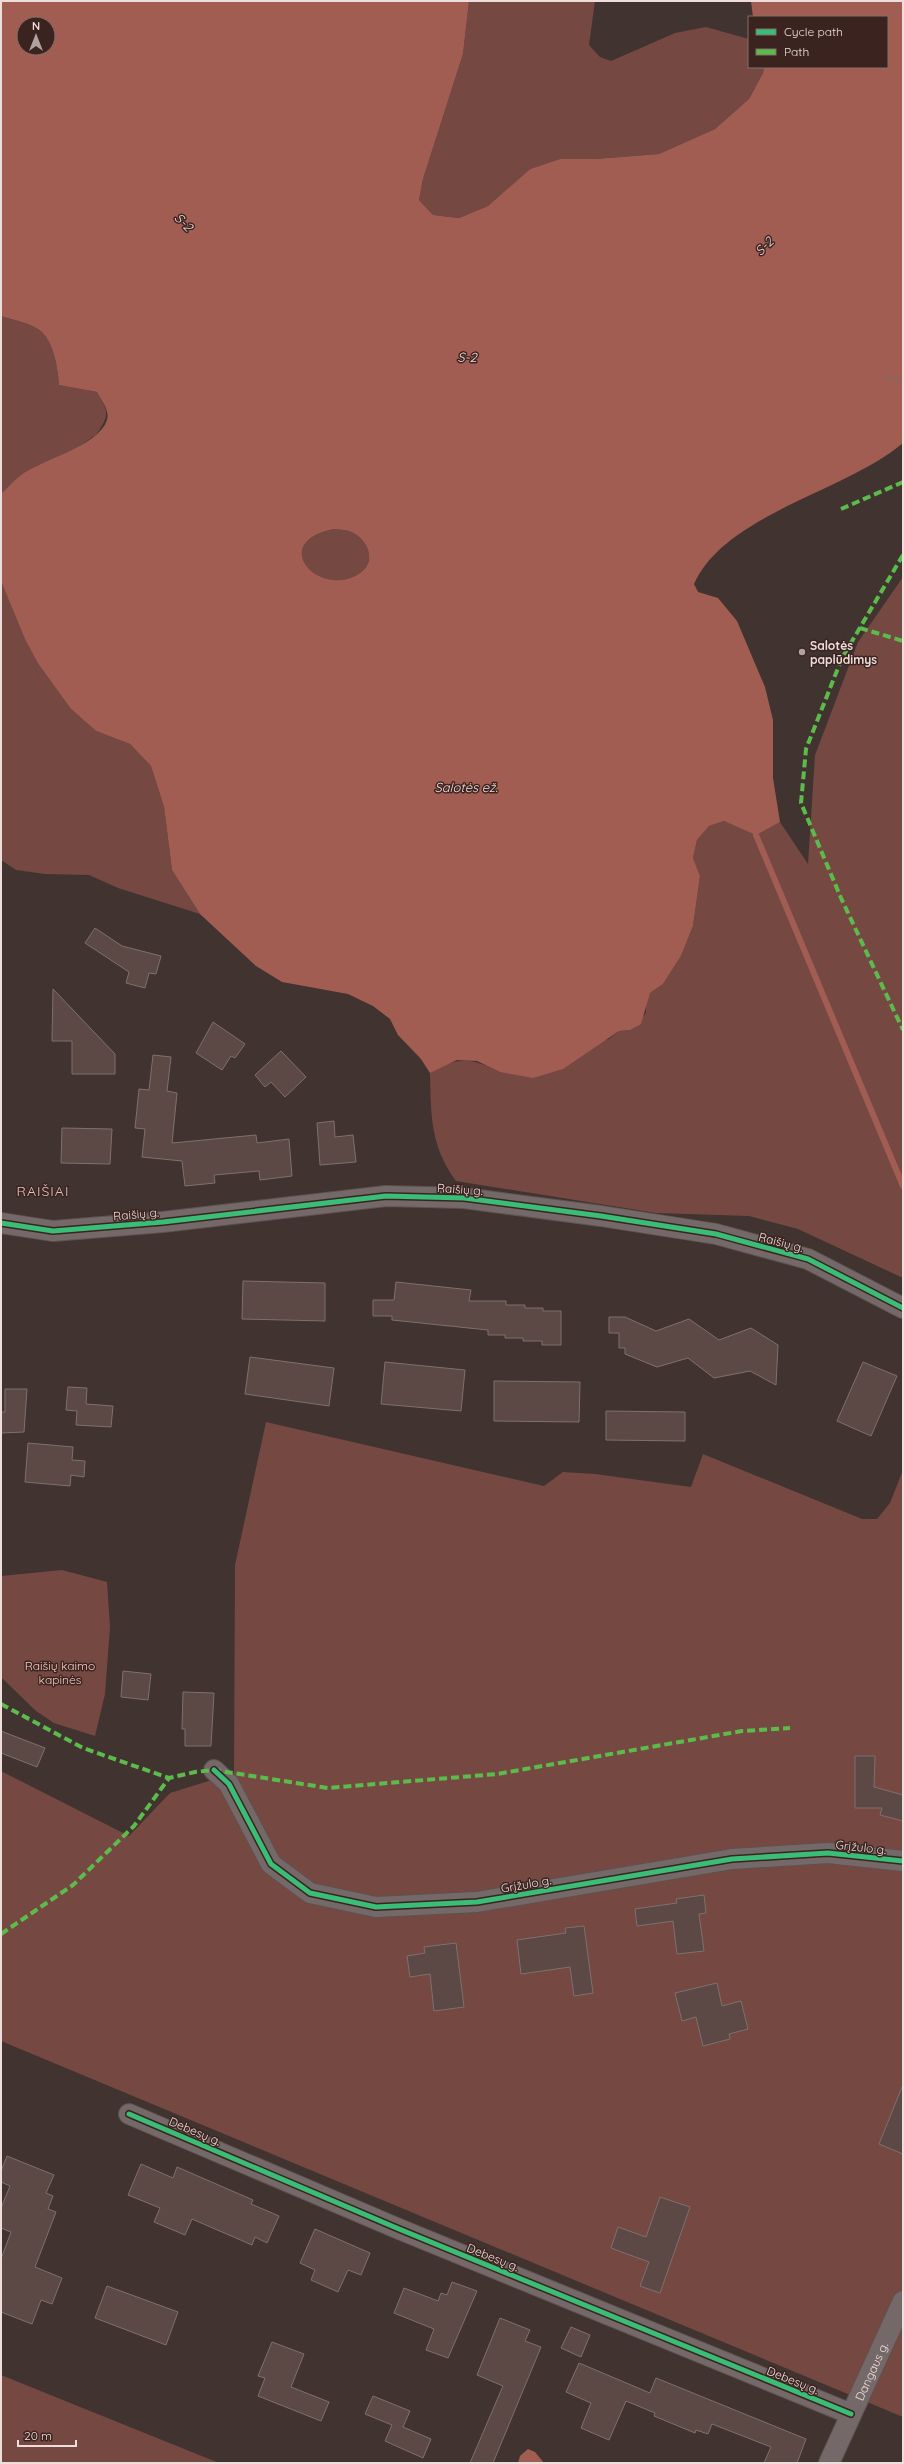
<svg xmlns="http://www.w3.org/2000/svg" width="904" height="2464" viewBox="0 0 904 2464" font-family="Quicksand,sans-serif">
<rect width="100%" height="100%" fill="#403330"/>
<g fill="#764842">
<polygon points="469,1 595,1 589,45 600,57 611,61 675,33 706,27 749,39 749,67 764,67 763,73 749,99 715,129 659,154 595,159 560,159 530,169 488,206 459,218 433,215 419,200 423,179 463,54"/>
<path d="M1,316C13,320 32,323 42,332C54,344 58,369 59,385L97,392C109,412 110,415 96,435L1,498Z"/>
<path d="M334,529C339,529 345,530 349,531C367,537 378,561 360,573C321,600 266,543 334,529Z"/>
<path d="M903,577V1278L798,1229L749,1216L656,1213L456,1181C430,1146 431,1114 430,1073C461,1056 468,1057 500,1072L609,1039L619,1031L630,1030L646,1013V1002L650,993L663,984L681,956L693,926L700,876L693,858L697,840L709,826L724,821L756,834L780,822L808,864L815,755L858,642Z"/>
<polygon points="1,581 39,665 71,709 96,731 130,744 151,766 164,807 172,870 200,914 118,888 89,875 45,874 16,870 1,860"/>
<polygon points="266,1422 544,1486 563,1472 595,1474 691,1487 703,1454 862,1519 877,1519 890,1503 903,1470 903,2417 1,2041 1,1771 129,1836 170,1793 234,1773 235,1565"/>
<polygon points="62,1570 107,1582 110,1627 105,1694 95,1736 54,1723 36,1711 1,1677 1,1576"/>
<polygon points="1,2375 219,2463 1,2463"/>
</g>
<g fill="#a25d53" fill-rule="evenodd">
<path d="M1,1H469L463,54L423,179L419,200L433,215L459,218L488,206L530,169L560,159H595L659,154L715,129L749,99L763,73L764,67H887V17H753L751,1H903V443C845,492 725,514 694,584L698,592L718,598L737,621L765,687L773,720V778L780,822L756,835L724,821L709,826L697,840L693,858L700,876L693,926L681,956L663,984L650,993L641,1024L630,1030L619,1031L563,1069L533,1078L500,1072L477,1061L457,1060L430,1073L421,1059L398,1035L390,1019L373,1006L348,994L282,982L256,966L200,914L172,870L164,807L151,766L130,744L96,731L71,709L39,665L26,641L1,581L2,493C8,488 13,481 20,476C40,460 98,447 107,420C110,410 101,400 97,392L59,385C58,369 54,344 42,332C32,323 13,320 1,316ZM24,24H48V48H24ZM334,529C339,529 344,530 349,531C367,537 378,561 360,573C321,600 266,543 334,529Z"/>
<polygon points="528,2449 535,2452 544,2463 518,2463 520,2456"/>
</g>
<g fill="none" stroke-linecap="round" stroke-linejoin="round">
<polyline stroke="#a25d53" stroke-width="6" points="756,835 903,1186"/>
</g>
<g fill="#5c4845" stroke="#7d716f">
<polygon points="95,928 122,946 161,956 156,974 149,973 145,988 126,983 129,972 85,943"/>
<polygon points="53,989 115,1054 115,1074 72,1074 72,1041 52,1041"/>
<polygon points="213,1022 245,1044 235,1058 231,1056 222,1070 196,1053"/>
<polygon points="281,1051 306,1077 285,1097 271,1082 265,1087 255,1075"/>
<polygon points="153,1055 171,1057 167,1091 177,1093 172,1143 256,1135 257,1143 289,1139 292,1176 260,1180 259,1171 214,1175 215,1183 185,1186 182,1161 142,1157 145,1129 135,1128 139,1089 149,1090"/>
<polygon points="334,1121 335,1137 353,1135 356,1162 320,1165 317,1123"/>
<polygon points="62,1128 112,1129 110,1164 61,1163"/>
<polygon points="243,1281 325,1283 325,1321 242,1319"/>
<polygon points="396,1282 471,1290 469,1301 506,1301 506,1305 525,1305 525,1308 543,1308 543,1311 561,1311 561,1345 542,1345 542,1341 523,1341 523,1338 505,1338 505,1335 488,1335 488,1330 392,1320 392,1316 373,1316 373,1300 394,1300"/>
<polygon points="609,1317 625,1317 656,1331 689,1319 719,1340 751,1328 778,1345 776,1385 750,1371 714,1378 688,1358 657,1367 625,1354 625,1348 619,1348 619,1333 609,1333"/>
<polygon points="250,1357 334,1368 329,1406 245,1394"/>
<polygon points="385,1362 465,1370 461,1411 381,1404"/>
<polygon points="863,1362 897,1376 871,1436 837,1421"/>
<polygon points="494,1381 580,1382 579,1422 494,1421"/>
<polygon points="68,1387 87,1388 86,1404 113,1406 111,1427 76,1425 77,1411 66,1410"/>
<polygon points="5,1389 27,1389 24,1432 1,1433 1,1412 5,1412"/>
<polygon points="606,1411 685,1412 685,1441 606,1440"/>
<polygon points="28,1443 73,1447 72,1460 85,1461 84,1477 71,1475 70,1486 25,1482"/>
<polygon points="123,1671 151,1674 148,1700 121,1697"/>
<polygon points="183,1692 214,1693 211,1746 185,1746 185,1729 182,1729"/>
<polygon points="1,1731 45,1748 37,1767 1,1753"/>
<polygon points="855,1756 875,1756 874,1787 903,1795 903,1821 880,1815 882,1808 855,1808"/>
<polygon points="704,1895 706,1913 699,1914 704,1951 677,1954 673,1921 637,1926 635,1909 677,1903 676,1899"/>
<polygon points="584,1926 593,1993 574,1996 570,1967 521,1974 517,1940 566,1933 565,1928"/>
<polygon points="456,1943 464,2007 434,2011 430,1974 410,1977 407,1956 425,1953 424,1947"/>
<polygon points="717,1983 722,2006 741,2001 748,2029 729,2034 730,2039 703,2046 696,2017 682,2021 675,1993"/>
<polygon points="902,2087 903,2087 903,2154 879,2144"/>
<polygon points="7,2156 54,2175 46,2193 53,2196 48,2209 56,2212 35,2267 62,2278 52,2304 41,2300 32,2324 1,2312 1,2259 11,2232 1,2228 1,2208 10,2186 1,2182 1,2171"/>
<polygon points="141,2164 173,2178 177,2167 253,2200 251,2204 279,2216 267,2243 255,2237 252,2245 192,2219 185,2235 154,2222 160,2208 128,2195"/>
<polygon points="660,2197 690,2207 660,2293 640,2286 649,2262 611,2248 618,2227 646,2237"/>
<polygon points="315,2229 370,2253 361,2275 348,2270 338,2292 311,2280 315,2270 300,2263"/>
<polygon points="452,2282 477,2291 448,2358 426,2350 434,2329 394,2313 404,2288 438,2301 441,2293 447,2295"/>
<polygon points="107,2286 178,2312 166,2345 95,2318"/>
<polygon points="500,2318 530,2330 525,2341 541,2347 493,2463 470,2463 503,2386 477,2375"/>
<polygon points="571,2327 590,2335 581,2357 561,2348"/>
<polygon points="272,2342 304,2354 291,2387 329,2402 321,2421 258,2396 265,2378 258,2376"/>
<polygon points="579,2363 650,2393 656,2378 806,2439 797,2463 764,2463 771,2447 712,2424 708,2434 696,2430 695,2433 654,2416 655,2413 626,2401 609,2440 581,2428 591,2403 566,2392"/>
<polygon points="373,2396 410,2411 403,2427 431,2439 423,2458 385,2441 392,2425 365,2414"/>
</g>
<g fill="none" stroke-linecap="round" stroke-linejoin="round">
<defs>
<g id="street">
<polyline points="1,1223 53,1231 163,1222 386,1196 464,1198 601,1216 716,1234 808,1259 903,1308"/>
<polyline points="214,1770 229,1784 271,1864 310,1893 376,1907 477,1902 732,1859 828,1853 903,1861"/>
<polyline points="129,2114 399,2229 851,2414"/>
<path id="s1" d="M829,2463L903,2301"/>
</g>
</defs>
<use href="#street" stroke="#5e5250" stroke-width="22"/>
<polyline stroke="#766c6b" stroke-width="2.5" stroke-dasharray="3 3" stroke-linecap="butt" points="885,376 903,383"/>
<use href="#street" stroke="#746968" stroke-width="20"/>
<g stroke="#5cbc4b" stroke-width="4" stroke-dasharray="8 4" stroke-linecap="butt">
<polyline points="841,509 903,482"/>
<polyline points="903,555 842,658 806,749 801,803 841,898 903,1030"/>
<polyline points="860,628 903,641"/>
<polyline points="1,1704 83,1748 169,1778"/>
<polyline points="1,1934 73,1885 134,1826 169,1778 195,1772 214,1770 328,1788 497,1774 742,1731 790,1728"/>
</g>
<defs>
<g id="cycleway">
<polyline points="1,1223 53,1231 163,1222 386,1196 464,1198 601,1216 716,1234 808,1259 903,1308"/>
<polyline points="214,1770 229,1784 271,1864 310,1893 376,1907 477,1902 732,1859 828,1853 903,1861"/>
<polyline points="129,2114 399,2229 851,2414"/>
</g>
</defs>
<use href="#cycleway" stroke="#3b2420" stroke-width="8"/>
<use href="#cycleway" stroke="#3abd76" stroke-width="5"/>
</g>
<circle fill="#b1a29f" stroke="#3b2420" stroke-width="1.5" cx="802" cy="652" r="4"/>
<g text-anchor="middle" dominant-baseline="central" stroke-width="3" stroke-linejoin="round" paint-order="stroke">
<g font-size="12" font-weight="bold" fill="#eededb" stroke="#3b2420" text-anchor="start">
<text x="810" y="645">Salotės<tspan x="810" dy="14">paplūdimys</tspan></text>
</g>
<g font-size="12" fill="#eededb" stroke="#3b2420">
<text transform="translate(460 1189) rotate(4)">Raišių g.</text>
<text transform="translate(136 1214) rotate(-5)">Raišių g.</text>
<text transform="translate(781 1242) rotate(15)">Raišių g.</text>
<text transform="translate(861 1847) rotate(6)">Grįžulo g.</text>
<text transform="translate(526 1884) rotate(-10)">Grįžulo g.</text>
<text transform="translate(195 2131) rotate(23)">Debesų g.</text>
<text transform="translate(493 2257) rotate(22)">Debesų g.</text>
<text stroke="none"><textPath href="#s1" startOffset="101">Dangaus g.</textPath></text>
<text transform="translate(793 2380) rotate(22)">Debesų g.</text>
</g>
<g font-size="12" fill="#f8ccc5" stroke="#3b2420">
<text x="60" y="1665">Raišių kaimo<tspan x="60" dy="14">kapinės</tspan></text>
</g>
<g font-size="13" font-style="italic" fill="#f3dcd9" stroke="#3b2420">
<text transform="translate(184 222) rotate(45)">S-2</text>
<text transform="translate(764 246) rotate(-45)">S-2</text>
<text transform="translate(467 357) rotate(1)">S-2</text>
<text x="466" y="787">Salotės ež.</text>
</g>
<g font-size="14" letter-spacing="1" fill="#e2c2bd" stroke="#3b2420">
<text x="43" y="1191">RAIŠIAI</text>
</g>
</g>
<rect width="904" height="2464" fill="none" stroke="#eededb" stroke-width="4"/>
<rect x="748" y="16" width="140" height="52" fill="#3b2420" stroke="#836e6b"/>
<rect x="756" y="29" width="20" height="6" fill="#3abd76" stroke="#836e6b"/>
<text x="784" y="36" font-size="12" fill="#eededb">Cycle path</text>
<rect x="756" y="49" width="20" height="6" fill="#5cbc4b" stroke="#836e6b"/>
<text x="784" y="56" font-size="12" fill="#eededb">Path</text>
<g transform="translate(36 36)"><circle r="19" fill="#3b2420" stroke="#836e6b"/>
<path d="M0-3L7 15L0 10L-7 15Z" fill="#b1a29f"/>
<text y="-6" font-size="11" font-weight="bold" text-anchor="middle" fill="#eededb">N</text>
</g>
<path d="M18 2440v6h58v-6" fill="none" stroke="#eededb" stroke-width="2"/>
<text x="24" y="2440" font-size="12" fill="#eededb" stroke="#3b2420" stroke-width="3" paint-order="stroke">20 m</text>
</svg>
